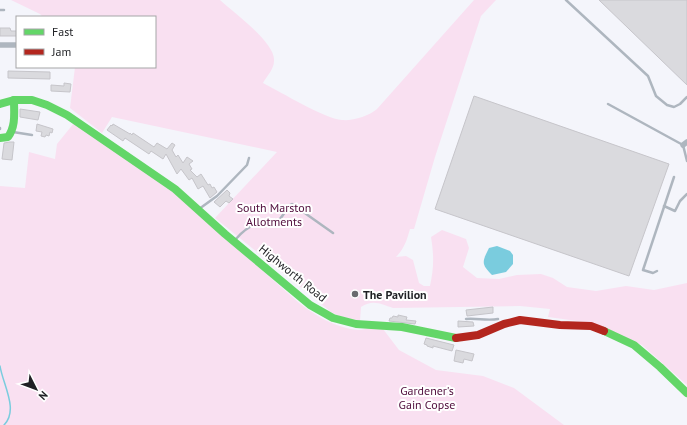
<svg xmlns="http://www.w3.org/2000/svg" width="687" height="425" viewBox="0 0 687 425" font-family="'PT Sans',sans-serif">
<rect width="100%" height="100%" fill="#f4f5fb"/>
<g fill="#f9e0f1">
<path d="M11,0H220C233,12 276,43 274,61C274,69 267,76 263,83C281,92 325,119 342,120C353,121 369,116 377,109L474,0H496L481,16L435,157L414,229H410C407,240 404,249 396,257L406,256L413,260L419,283L424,286H430C434,267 434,256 431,237L442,230L466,239L469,248L463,267L477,278L499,279L517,275L541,274L553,278L567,287L596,291L626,286L654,290L687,283V385L642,345L592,323L548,317L550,309L520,306L393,308C381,304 373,299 361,307L360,321L339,316L331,312L215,218L277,152L112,117L102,133L70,108L75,67H155V17H43L40,14Z"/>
<path d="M74,123L160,180L298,302C314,315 336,328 358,330C363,330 368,328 373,327C376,327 380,328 383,329L399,350L436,370L483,376L514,388L564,425H0V186L25,188L29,152L55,159L57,144Z"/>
</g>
<path fill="#7accde" d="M497,246L510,251L513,255V264L506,272L492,275C481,264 482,262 489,248Z"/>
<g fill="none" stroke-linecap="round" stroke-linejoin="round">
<path stroke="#7accde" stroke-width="1.5" d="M0,366C3,385 19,410 4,425"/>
</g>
<g fill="#dadade" stroke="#c6c5ca">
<polygon points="599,0 687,0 687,85"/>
<polygon points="0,28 10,28 11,31 17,31 17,36 0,36"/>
<polygon points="8,71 50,72 50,79 8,78"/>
<polygon points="64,83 71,84 70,92 51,91 51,85 64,86"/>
<polygon points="474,96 669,164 629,276 435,209"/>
<polygon points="20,109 40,112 38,120 20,117"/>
<polygon points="37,124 53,129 52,133 50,132 49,136 46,135 45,137 41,136 42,132 36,131"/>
<polygon points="113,124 130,134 130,133 132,135 133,133 154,147 157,143 167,149 172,143 175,145 172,150 176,157 178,155 183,163 187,157 193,161 189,164 192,169 190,170 197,177 201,174 208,185 210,184 212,188 214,187 217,192 210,198 203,186 198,189 192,178 189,180 181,169 177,174 166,154 163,159 151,151 149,154 125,138 123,141 107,130 111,125 112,126"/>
<polygon points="10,142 14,142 12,160 2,159 4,143"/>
<polygon points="227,190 230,193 229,196 233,199 229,203 226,201 220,207 214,202"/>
<polygon points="493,307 493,313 467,316 466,310"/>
<polygon points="398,315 407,317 406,320 416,321 415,324 389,321 390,318 392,318 393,316 398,317"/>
<polygon points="458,321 473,322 474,326 458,327"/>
<polygon points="426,338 454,345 452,351 433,346 433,348 427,346 427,345 424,344"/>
<polygon points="456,350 474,354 472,361 464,359 463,363 454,361"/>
</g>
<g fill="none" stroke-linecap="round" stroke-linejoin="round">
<g stroke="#aeb6bf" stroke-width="2.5">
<polyline points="566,0 648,76 656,96 667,105 674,107 680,104 687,97"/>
<polyline points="0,10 4,10"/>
<polyline points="608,104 683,145 687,161"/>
<polyline points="0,129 0,128"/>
<polyline points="13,132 32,135"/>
<polyline points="664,206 675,211 680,201 687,194"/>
<polyline points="199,209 217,196 247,165 249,158"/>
<path d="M235,240C241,233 250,224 260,224C267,223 273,224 279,220C283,216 286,210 290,205L292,204L333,233"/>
<polyline points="657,271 653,273 643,270 674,177"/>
<path d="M466,319C477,318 487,321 498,319"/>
</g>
<g stroke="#aeb6bf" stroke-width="5.5">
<polyline points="0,45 17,45"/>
<polyline points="683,145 687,142"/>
</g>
<g stroke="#63d668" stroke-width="8">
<polyline points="0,104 14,100 32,100 47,105 67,115 175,189 225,234 310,305 333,318 356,324 402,327 456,338"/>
<path d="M0,138L8,137C16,126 14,113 14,100"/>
<polyline points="604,331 634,345 660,367 687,393"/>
</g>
<polyline stroke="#b3261e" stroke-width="8" points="456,338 478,335 504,324 520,320 560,325 591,326 604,331"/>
</g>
<circle fill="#6a6b6f" stroke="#fff" stroke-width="1.5" cx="355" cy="294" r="4"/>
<g text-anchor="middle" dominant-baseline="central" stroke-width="4" stroke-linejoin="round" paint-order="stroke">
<g font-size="12" fill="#500d3c" stroke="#fff">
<text x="274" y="207">South Marston<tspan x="274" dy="14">Allotments</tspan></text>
<text x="427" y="390">Gardener's<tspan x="427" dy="14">Gain Copse</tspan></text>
</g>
<g font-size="12" fill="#1f2024" stroke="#fff">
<text transform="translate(293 273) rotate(39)">Highworth Road</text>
</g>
<g font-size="12" font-weight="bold" fill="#1f2024" stroke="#fff" text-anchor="start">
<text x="363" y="294">The Pavilion</text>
</g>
</g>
<rect x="16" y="16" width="140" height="52" fill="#ffffff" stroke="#a5a6a7"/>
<rect x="24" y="29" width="20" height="6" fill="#63d668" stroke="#a5a6a7"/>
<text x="52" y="36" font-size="12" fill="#1f2024">Fast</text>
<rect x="24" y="49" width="20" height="6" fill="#b3261e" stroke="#a5a6a7"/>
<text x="52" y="56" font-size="12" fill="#1f2024">Jam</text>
<g transform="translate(36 389) rotate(132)" stroke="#ffffff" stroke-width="3" paint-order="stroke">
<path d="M0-3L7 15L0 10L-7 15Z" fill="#1f2024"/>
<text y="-6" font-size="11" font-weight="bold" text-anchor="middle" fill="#1f2024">N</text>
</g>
</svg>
